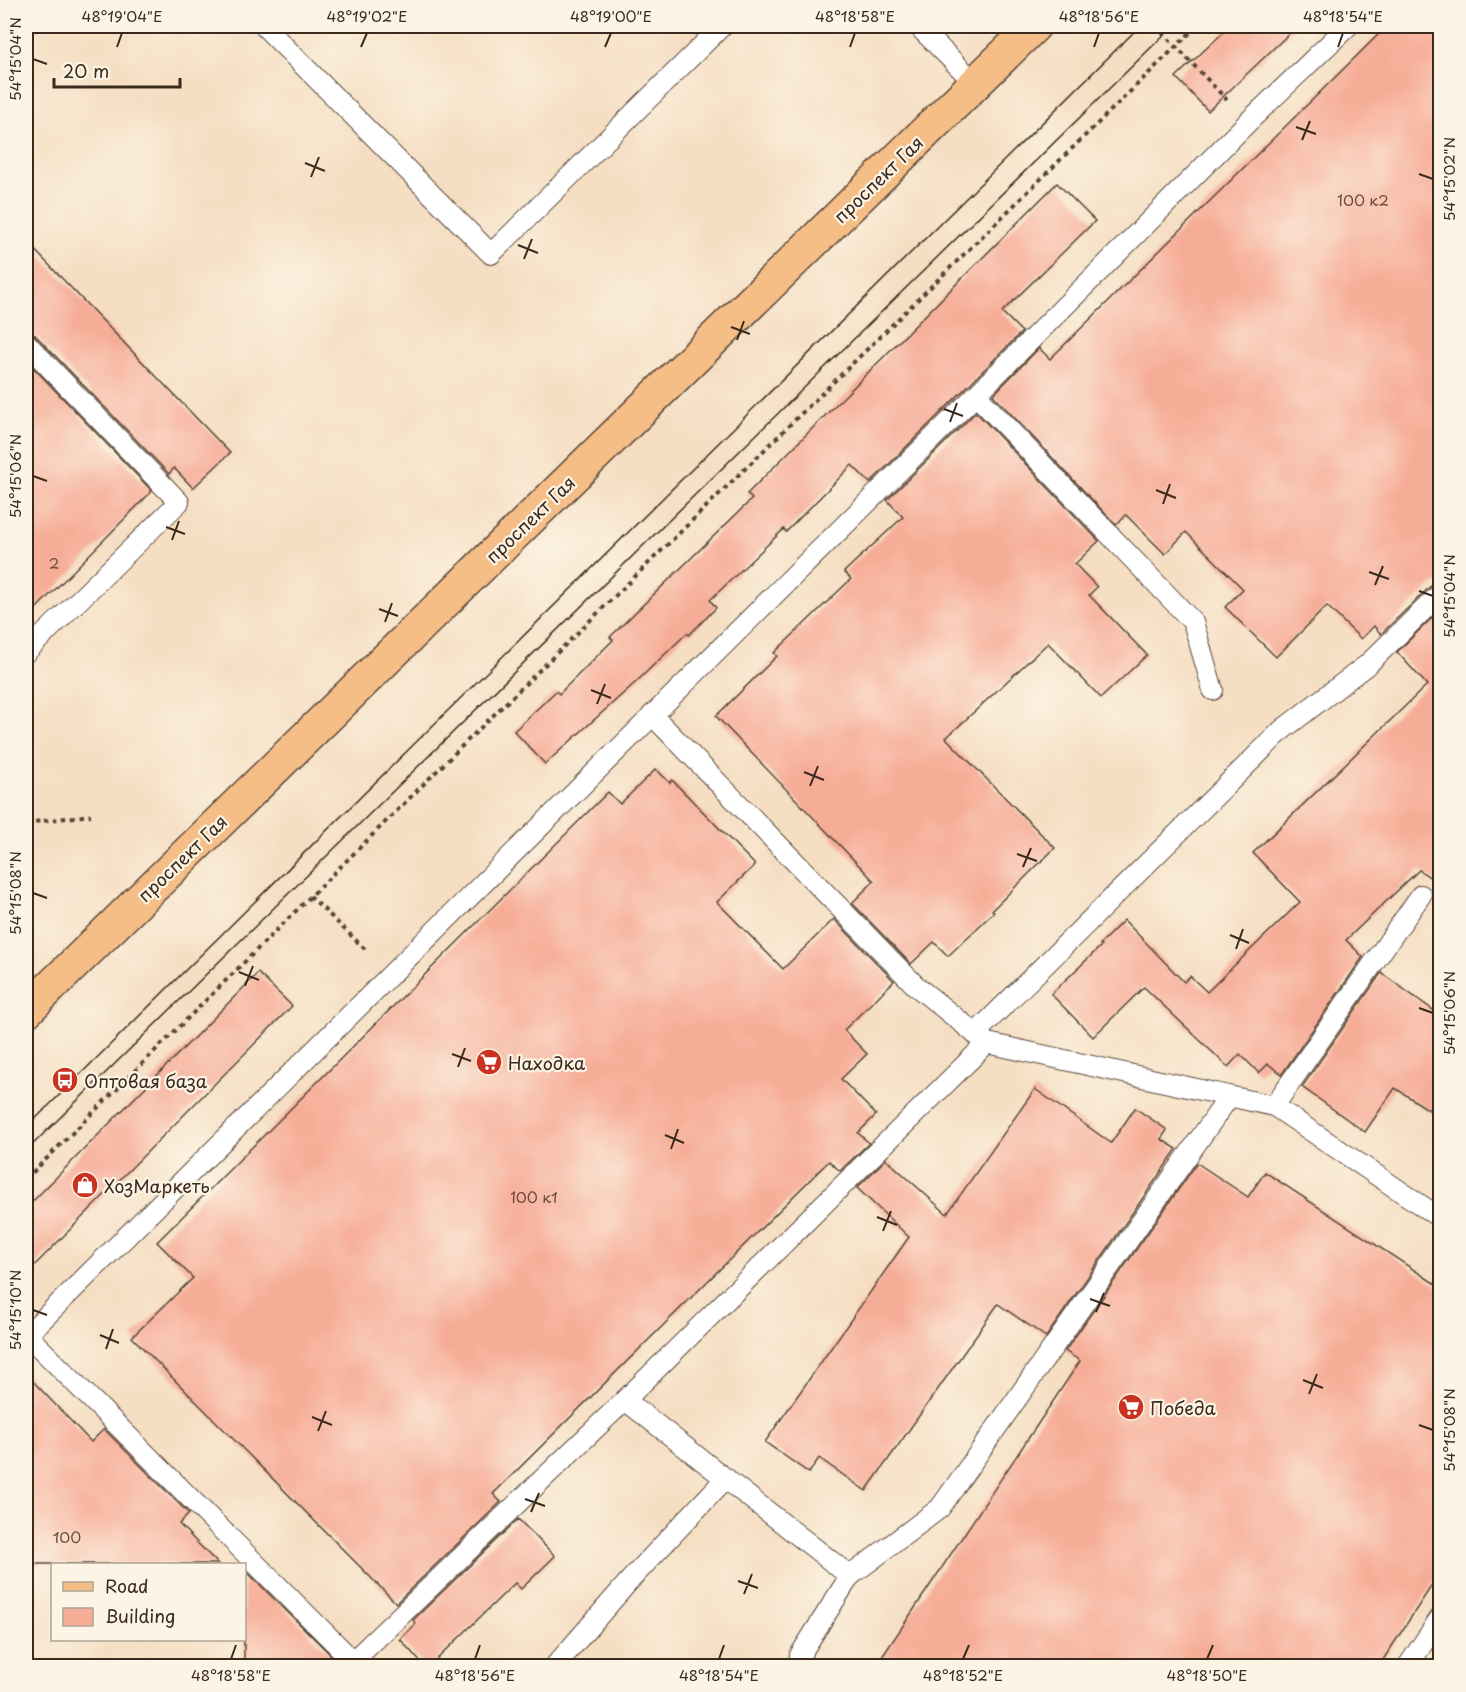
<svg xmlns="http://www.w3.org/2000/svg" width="1466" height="1692" viewBox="0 0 1466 1692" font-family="'Playpen Sans',sans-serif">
<rect width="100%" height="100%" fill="#fcf5e5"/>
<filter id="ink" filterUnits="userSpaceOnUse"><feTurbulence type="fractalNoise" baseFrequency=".0167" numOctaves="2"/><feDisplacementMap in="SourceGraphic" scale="12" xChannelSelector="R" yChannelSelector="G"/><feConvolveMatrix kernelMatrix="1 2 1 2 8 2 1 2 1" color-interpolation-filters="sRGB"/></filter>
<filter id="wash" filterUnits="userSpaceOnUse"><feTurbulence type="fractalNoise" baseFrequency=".008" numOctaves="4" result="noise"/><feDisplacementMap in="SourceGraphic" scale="24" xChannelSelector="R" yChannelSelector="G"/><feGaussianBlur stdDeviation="1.35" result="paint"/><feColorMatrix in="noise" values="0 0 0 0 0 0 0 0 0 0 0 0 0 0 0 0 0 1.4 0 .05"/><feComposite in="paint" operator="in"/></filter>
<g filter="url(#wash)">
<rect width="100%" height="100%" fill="#f5dec2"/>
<g id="blocks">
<g fill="#f6ad98">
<polygon points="1230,26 1297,26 1208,111 1176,77"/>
<polygon points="1387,26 1440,26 1440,582 1432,585 1381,634 1374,626 1361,639 1327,606 1276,657 1225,607 1243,589 1186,532 1165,554 1126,515 1116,525 993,395 1039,348 1050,359"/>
<polygon points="1057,183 1095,221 1002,312 1022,332 870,483 852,465 786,532 784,529 710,600 716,608 689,635 687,633 636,682 545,764 514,731 556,691 559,694 613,640 610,637 752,499 747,494"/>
<polygon points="26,241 230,453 193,488 174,468 169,474 35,335 26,331"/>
<polygon points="26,360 152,491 26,619"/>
<polygon points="976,412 1099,541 1075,564 1097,587 1089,595 1147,655 1101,698 1048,643 946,738 1055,848 992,910 994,912 948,956 934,942 911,964 852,903 874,881 716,716 777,656 774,653 851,579 844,572 903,517 887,500"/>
<polygon points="1440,610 1440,884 1419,870 1346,940 1363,957 1282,1074 1268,1064 1259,1073 1240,1054 1228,1067 1144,987 1093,1037 1051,994 1101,946 1100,944 1124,920 1184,982 1190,976 1207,992 1300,902 1253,853 1427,685 1397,652"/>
<polygon points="656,769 670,783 672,780 755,865 717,902 783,969 834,919 894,981 844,1030 867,1054 841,1079 876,1115 858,1133 869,1143 840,1171 829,1161 493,1494 501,1502 396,1603 132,1337 193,1278 157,1242 608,792 620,804"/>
<polygon points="258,973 292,1006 26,1274 26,1208"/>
<polygon points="1381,973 1440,1015 1440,1117 1395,1088 1365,1132 1302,1087"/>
<polygon points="1035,1089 1111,1143 1135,1108 1167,1130 1161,1139 1177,1149 1046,1337 998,1304 866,1491 819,1458 809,1473 765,1442 909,1237 857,1188 886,1159 947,1214"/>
<polygon points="1197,1163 1248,1197 1265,1172 1440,1287 1440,1573 1379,1666 876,1666 1080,1361 1065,1351"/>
<polygon points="26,1374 91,1442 104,1429 189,1514 179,1524 218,1564 26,1564"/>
<polygon points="518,1519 555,1556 521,1589 515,1583 430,1666 424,1666 400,1639 416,1624 413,1620"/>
<polygon points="244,1569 342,1666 244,1666"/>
</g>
</g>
</g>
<g filter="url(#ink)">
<use href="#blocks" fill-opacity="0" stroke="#574537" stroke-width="1.5"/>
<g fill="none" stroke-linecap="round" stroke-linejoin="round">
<defs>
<g id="lane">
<polyline points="264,26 491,254 722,26"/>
<polyline points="918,26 976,84"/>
<polyline points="26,343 179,502 26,652"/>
<polyline points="976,395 1193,622 1213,690"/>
<polyline points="652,715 916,986 987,1043 1274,1106 1440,1218"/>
<polyline points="975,1034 1282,730 1368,664 1440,594"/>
<polyline points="1274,1106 1421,895"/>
<polyline points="27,1335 976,395 1248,122 1348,26"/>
<polyline points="26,1336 27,1335 358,1666"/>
<polyline points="625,1400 850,1576 800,1655 799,1666"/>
<polyline points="850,1576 940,1508 1229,1097"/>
<polyline points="353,1661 625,1400 987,1043"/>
<polyline points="555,1666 630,1580 726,1478"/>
<polyline points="1408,1666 1440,1618"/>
</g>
<polyline id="primary" points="26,1011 1034,26"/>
</defs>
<use href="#lane" stroke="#574537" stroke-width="22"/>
<use href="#primary" stroke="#574537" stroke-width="36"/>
<g stroke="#574537" stroke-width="4" stroke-dasharray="4.5 4.5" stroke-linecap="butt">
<polyline points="1156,26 1227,100"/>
<polyline points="26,823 91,815"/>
<polyline points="310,896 368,952"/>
<polyline points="26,1179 463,745 1197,26"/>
</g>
<use href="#lane" stroke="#fff" stroke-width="20"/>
<use href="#primary" stroke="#f6be87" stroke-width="33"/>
<g stroke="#3b2a1e" stroke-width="1.5">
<polyline points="26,1128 1140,26"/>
<polyline points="26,1151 1173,26"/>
</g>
</g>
</g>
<path fill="none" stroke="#3b2a1e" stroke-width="2" d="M117,47L122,33M361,47L367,33M605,47L611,33M850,47L855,33M1094,47L1099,33M1338,47L1343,33M33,59L47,64M1296,127L1316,134M1302,140L1310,121M305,163L325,171M1419,174L1433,179M311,177L319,157M518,245L538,253M524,259L532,239M731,327L750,334M737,340L744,321M944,409L963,416M950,422L957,403M33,476L47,481M1156,490L1176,498M1163,504L1170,484M166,527L185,534M172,540L179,521M1369,572L1389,579M1375,585L1383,566M1419,591L1433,596M379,609L398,616M385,622L392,603M591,690L611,698M597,704L605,684M804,772L824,780M810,786L818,766M1017,854L1037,861M1023,867L1031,848M33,893L47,898M1230,935L1249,943M1236,949L1243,929M239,972L259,980M245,986L253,966M1419,1008L1433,1013M452,1054L471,1061M458,1067L465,1048M665,1135L684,1143M671,1149L678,1129M877,1217L897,1225M883,1231L891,1211M1090,1299L1110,1306M33,1310L47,1315M1096,1312L1104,1293M100,1335L119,1343M106,1349L113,1329M1303,1380L1323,1388M1309,1394L1317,1374M312,1417L332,1425M1419,1425L1433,1430M318,1431L326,1411M525,1499L545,1506M531,1512L539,1493M738,1581L758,1588M744,1594L752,1574M231,1659L236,1645M475,1659L480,1645M719,1659L724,1645M963,1659L969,1645M1207,1659L1213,1645"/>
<defs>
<symbol id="supermarket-disc" viewBox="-11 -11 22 22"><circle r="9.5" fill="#c8321e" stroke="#fcf5e5"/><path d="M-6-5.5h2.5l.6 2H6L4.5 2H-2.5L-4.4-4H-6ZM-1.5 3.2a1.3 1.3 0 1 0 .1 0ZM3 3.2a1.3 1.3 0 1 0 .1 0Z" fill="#fff"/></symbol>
<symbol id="bus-disc" viewBox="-11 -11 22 22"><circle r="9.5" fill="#c8321e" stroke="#fcf5e5"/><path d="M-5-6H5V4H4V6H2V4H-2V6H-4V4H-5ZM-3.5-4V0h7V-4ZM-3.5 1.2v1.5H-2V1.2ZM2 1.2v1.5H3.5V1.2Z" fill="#fff"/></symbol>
<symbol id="shop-disc" viewBox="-11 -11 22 22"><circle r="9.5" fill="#c8321e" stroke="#fcf5e5"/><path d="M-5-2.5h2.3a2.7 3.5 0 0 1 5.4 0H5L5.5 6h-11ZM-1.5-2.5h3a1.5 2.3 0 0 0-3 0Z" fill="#fff"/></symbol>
</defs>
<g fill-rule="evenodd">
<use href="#supermarket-disc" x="474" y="1047" width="30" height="30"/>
<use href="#bus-disc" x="50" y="1065" width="30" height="30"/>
<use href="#shop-disc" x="70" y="1170" width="30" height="30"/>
<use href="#supermarket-disc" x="1116" y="1392" width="30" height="30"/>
</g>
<g text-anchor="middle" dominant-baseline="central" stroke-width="4.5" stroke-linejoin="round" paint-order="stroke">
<g font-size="15" fill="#6a4b3c">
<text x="1363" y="199">100 к2</text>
<text x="54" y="562">2</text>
<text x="534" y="1196">100 к1</text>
<text x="67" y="1536">100</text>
</g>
<g font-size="18" fill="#3b2a1e" stroke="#fcf5e5">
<text transform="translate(878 179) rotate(-44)">проспект Гая</text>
<text transform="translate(530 519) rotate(-44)">проспект Гая</text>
<text transform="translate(182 858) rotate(-44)">проспект Гая</text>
</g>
<g font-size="18" fill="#3b2a1e" stroke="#fcf5e5" text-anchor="start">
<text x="508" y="1062">Находка</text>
<text x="84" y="1080">Оптовая база</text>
<text x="104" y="1185">ХозМаркеть</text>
<text x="1150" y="1407">Победа</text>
</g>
</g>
<rect width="1466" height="1692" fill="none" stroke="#fcf5e5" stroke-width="66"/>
<rect x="51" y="1563" width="195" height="78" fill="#fcf5e5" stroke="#afa495" stroke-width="1.5"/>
<rect x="63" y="1582" width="30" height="9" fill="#f6be87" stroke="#afa495" stroke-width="1.5"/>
<text x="105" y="1593" font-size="18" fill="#3b2a1e">Road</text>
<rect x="63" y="1608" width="30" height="18" fill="#f6ad98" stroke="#afa495" stroke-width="1.5"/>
<text x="105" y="1623" font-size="18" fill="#3b2a1e">Building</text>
<path d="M54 78v9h126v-9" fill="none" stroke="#3b2a1e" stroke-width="3"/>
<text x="63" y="78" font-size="18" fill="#3b2a1e" stroke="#fcf5e5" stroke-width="4.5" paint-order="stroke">20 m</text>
<rect x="33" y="33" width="1400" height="1626" fill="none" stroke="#3b2a1e" stroke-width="2"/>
<g font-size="15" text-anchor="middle" fill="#3b2a1e">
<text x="122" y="22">48°19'04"E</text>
<text x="367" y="22">48°19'02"E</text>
<text x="611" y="22">48°19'00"E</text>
<text x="855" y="22">48°18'58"E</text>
<text x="1099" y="22">48°18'56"E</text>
<text x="1343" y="22">48°18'54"E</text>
<text transform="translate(16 59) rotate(-90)" y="5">54°15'04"N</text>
<text transform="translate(1450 179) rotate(-90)" y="5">54°15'02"N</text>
<text transform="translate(16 476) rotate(-90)" y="5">54°15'06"N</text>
<text transform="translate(1450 596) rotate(-90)" y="5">54°15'04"N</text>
<text transform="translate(16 893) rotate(-90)" y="5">54°15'08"N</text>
<text transform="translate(1450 1013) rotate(-90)" y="5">54°15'06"N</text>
<text transform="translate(16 1310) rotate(-90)" y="5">54°15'10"N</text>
<text transform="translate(1450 1430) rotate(-90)" y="5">54°15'08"N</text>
<text x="231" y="1681">48°18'58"E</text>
<text x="475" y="1681">48°18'56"E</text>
<text x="719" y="1681">48°18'54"E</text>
<text x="963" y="1681">48°18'52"E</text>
<text x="1207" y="1681">48°18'50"E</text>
</g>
</svg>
